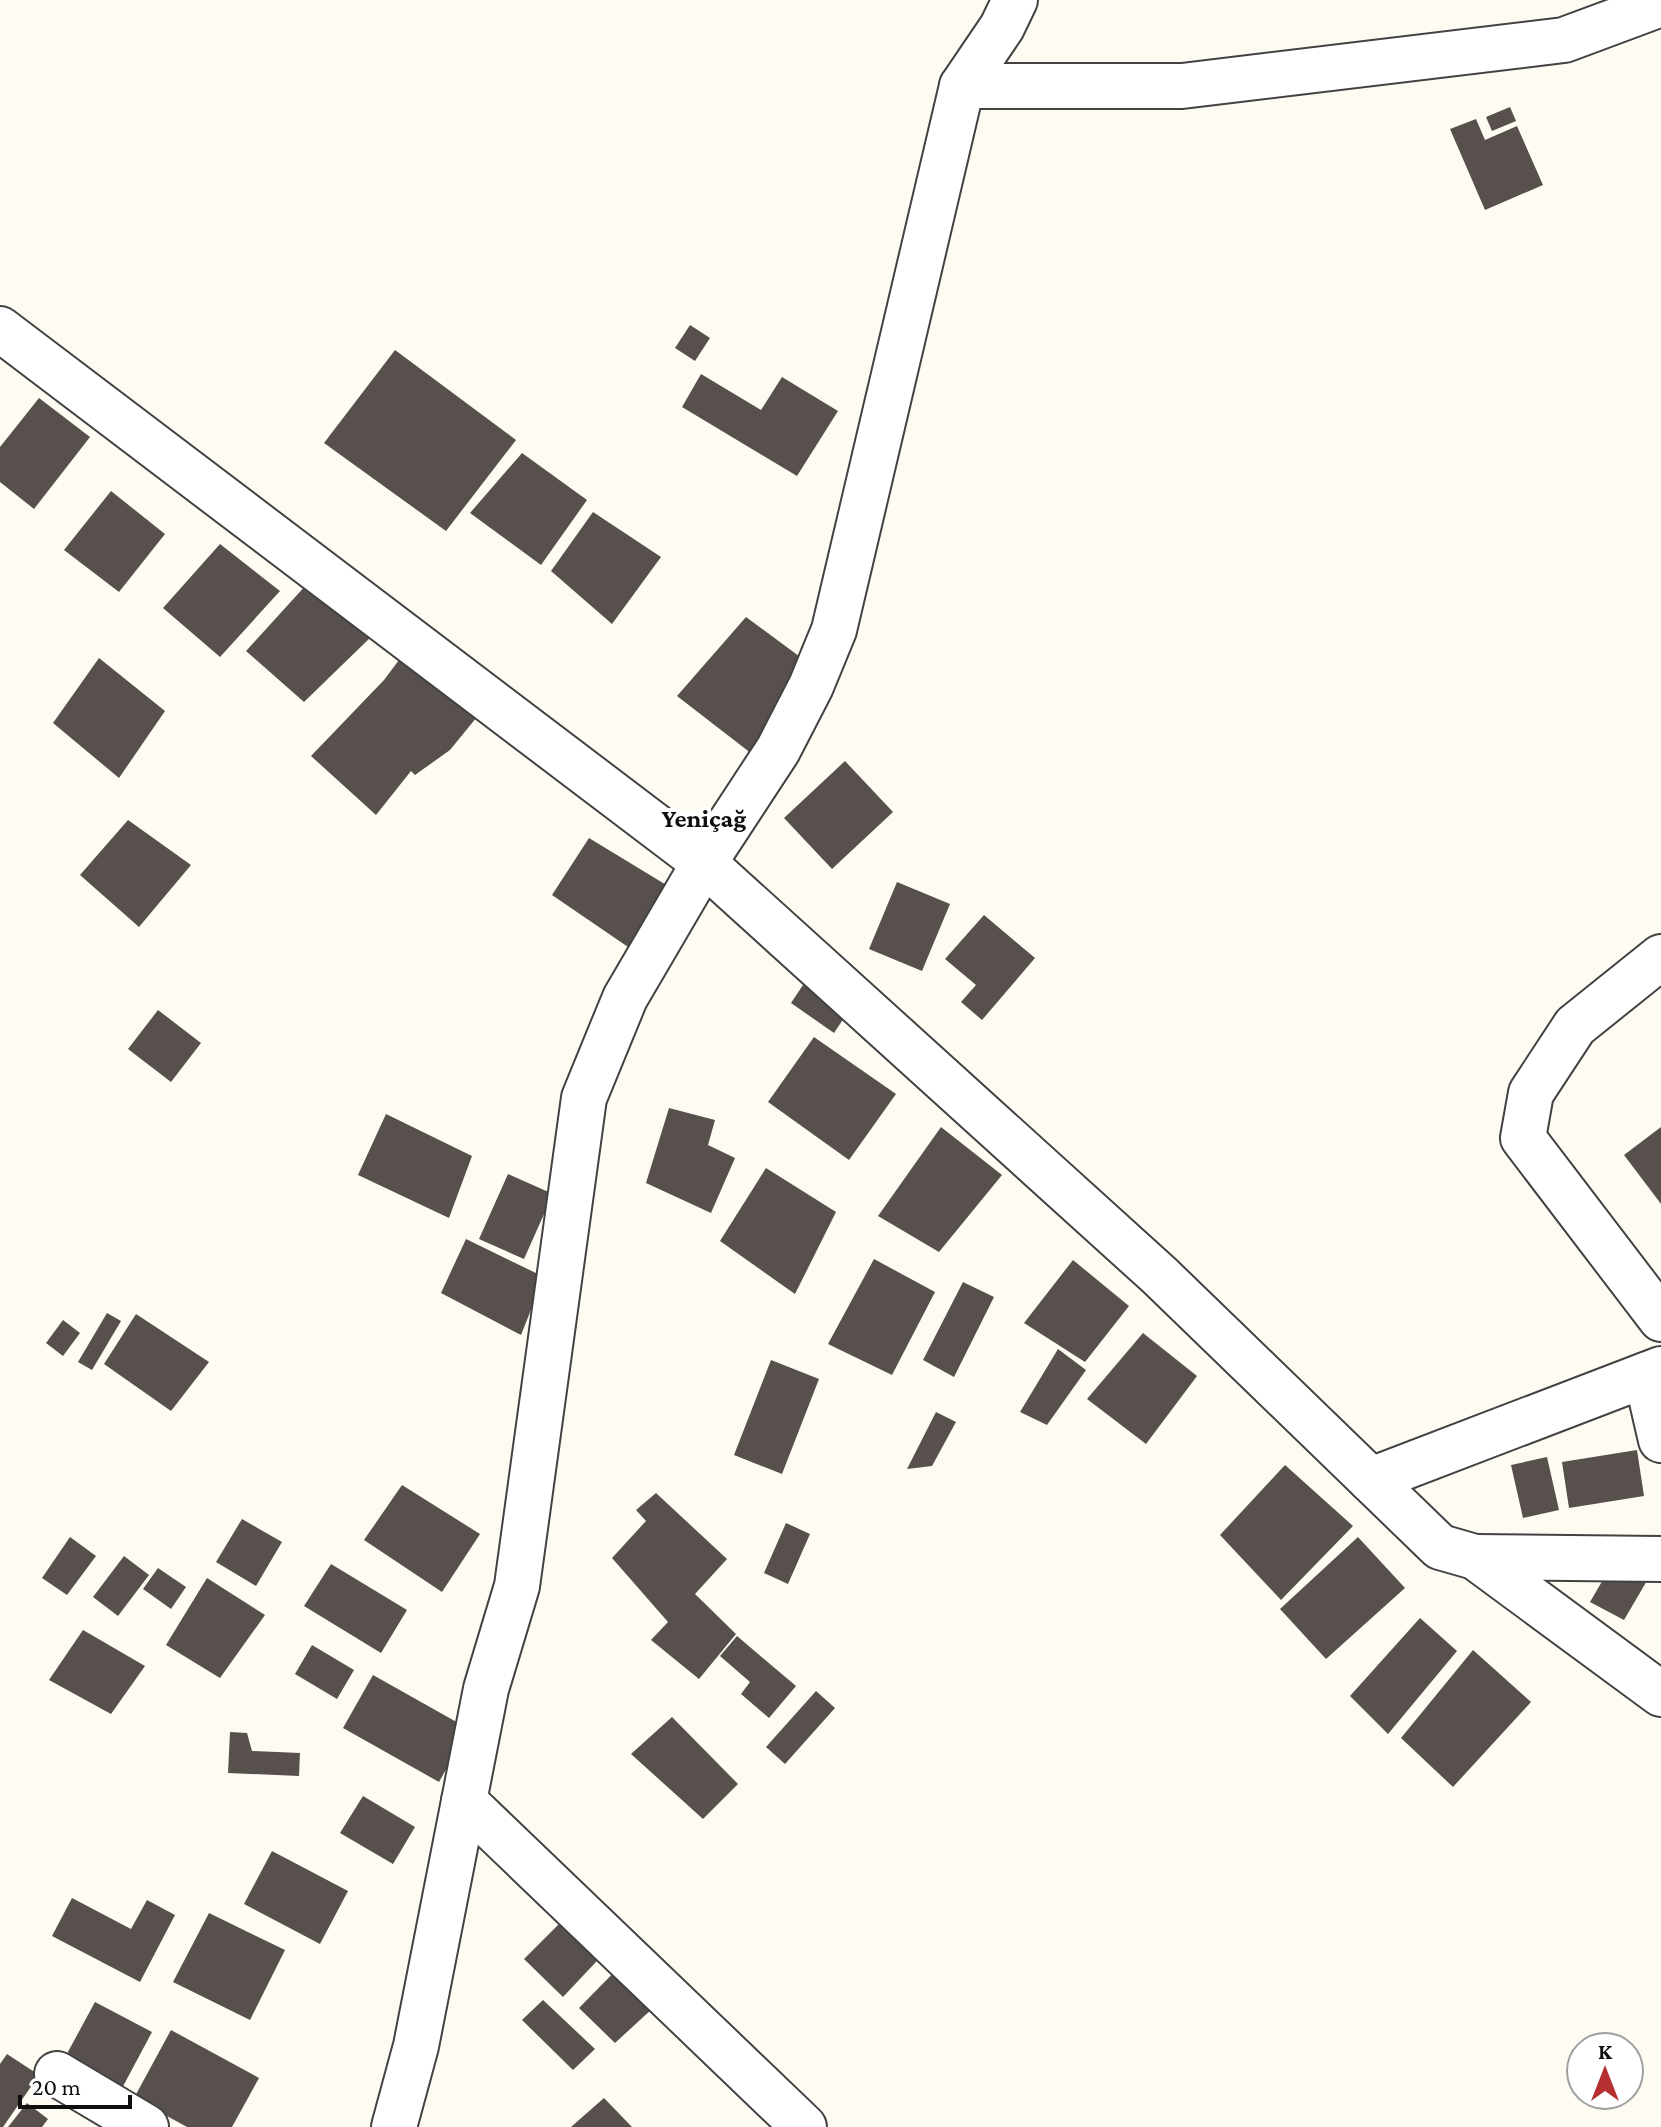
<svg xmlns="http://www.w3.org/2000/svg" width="1661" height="2127" viewBox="0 0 1661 2127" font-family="'Crimson Pro',serif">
<rect width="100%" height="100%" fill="#fefcf2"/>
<g fill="#57504c">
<polygon points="1510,107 1516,121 1492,131 1486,117"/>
<polygon points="1476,119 1485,140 1517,126 1543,185 1485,210 1450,129"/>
<polygon points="690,325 710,338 695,361 675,348"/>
<polygon points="395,350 516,440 446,531 324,443"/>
<polygon points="701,374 761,410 782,377 838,411 797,476 682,407"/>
<polygon points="39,398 90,437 34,509 0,482 0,447"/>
<polygon points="522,453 587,500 541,565 470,513"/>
<polygon points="111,491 165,534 119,592 64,550"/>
<polygon points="593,512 661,557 612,624 551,571"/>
<polygon points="220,544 280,591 220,657 163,608"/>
<polygon points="307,584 373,635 304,702 246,651"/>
<polygon points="746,617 811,665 752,754 677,696"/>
<polygon points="405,652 481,712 450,750 415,775 411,771 376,815 311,756 384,680"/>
<polygon points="99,658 165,711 119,778 53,723"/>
<polygon points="845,761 893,812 832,869 784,818"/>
<polygon points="128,820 191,865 139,927 80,875"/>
<polygon points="589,838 668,886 631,949 552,895"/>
<polygon points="897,882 950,904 922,971 869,949"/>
<polygon points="984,915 1035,958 982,1020 961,1002 976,985 945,959"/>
<polygon points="803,985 846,1015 834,1033 791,1003"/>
<polygon points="158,1010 201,1043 171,1082 128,1049"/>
<polygon points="814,1037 896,1094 849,1160 768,1102"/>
<polygon points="669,1108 715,1120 708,1145 735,1158 711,1213 646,1183"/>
<polygon points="386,1114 472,1156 449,1218 358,1175"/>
<polygon points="941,1127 1002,1175 939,1252 878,1216"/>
<polygon points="1661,1127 1661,1204 1624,1155"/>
<polygon points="766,1168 836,1212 795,1294 720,1241"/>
<polygon points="508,1174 553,1194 524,1259 479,1239"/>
<polygon points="466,1239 544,1277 521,1335 441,1293"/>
<polygon points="874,1259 935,1292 892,1375 828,1344"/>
<polygon points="1073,1260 1129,1306 1085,1362 1024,1323"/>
<polygon points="963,1282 994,1297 954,1377 923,1360"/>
<polygon points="107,1313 121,1321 92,1370 78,1362"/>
<polygon points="136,1314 209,1362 171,1411 104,1364"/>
<polygon points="63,1320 80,1333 63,1356 46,1343"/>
<polygon points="1143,1333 1197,1376 1146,1444 1087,1399"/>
<polygon points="1058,1349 1086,1370 1047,1425 1020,1412"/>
<polygon points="771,1360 819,1379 782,1474 734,1455"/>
<polygon points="936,1412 956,1422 932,1466 907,1469"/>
<polygon points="1637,1450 1644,1496 1569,1508 1562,1462"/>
<polygon points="1547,1457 1559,1510 1523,1518 1511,1465"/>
<polygon points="1285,1465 1353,1526 1281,1600 1220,1535"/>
<polygon points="402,1485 480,1534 442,1592 364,1540"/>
<polygon points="656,1493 727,1559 695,1594 736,1634 699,1679 651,1640 668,1622 612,1558 646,1521 636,1510"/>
<polygon points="242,1519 282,1542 256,1586 216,1562"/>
<polygon points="786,1523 810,1534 788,1584 764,1573"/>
<polygon points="70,1537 96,1556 67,1595 42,1578"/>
<polygon points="1358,1537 1405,1588 1326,1659 1280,1609"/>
<polygon points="124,1556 149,1575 118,1616 93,1597"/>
<polygon points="331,1564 407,1610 381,1653 304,1606"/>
<polygon points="158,1568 186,1587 171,1609 143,1589"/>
<polygon points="207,1578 265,1615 220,1678 166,1645"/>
<polygon points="1604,1578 1648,1579 1624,1620 1590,1602"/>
<polygon points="1420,1618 1457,1651 1388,1734 1350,1696"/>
<polygon points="83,1630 145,1666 111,1714 49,1680"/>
<polygon points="737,1636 796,1686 769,1718 741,1694 750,1682 720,1656"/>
<polygon points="312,1645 354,1670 337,1699 295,1674"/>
<polygon points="1473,1650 1531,1702 1453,1787 1401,1738"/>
<polygon points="373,1675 469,1729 439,1782 343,1728"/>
<polygon points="816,1691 835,1708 785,1764 766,1747"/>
<polygon points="672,1717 738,1784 703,1819 631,1754"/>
<polygon points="230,1732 247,1733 252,1751 300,1753 299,1776 228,1773"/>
<polygon points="363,1796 415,1827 393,1864 340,1833"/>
<polygon points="272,1851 348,1891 320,1944 244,1904"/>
<polygon points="72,1898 131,1929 147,1900 175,1915 140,1982 52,1936"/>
<polygon points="574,1909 611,1946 563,1997 524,1959"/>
<polygon points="209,1913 285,1950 250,2020 173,1982"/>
<polygon points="627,1959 665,1997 615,2043 579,2008"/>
<polygon points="543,2000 595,2049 573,2070 522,2020"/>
<polygon points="95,2002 152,2032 120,2092 63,2061"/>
<polygon points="171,2030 259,2078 232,2127 187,2127 134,2098"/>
<polygon points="7,2054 39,2075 3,2127 0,2127 0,2064"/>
<polygon points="604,2098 632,2127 571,2127"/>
<polygon points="27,2103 48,2119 42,2127 8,2127"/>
</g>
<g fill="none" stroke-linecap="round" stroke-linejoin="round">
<defs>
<g id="minor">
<polyline points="962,86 1182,86 1564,40 1661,4"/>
<polyline points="0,329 704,863 1159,1275 1440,1547 1475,1557 1661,1694"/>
<polyline points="1661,957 1575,1026 1531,1093 1523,1138 1661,1319"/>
<polyline points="1646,1375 1661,1440"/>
<polyline points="1371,1480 1661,1369"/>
<polyline points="1475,1557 1661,1559"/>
<polyline points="464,1801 804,2127"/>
<polyline points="57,2074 146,2127"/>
<polyline points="394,2127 416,2046 486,1689 517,1586 584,1098 625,998 704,863 778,750 811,686 834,630 962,86 1002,27 1015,0"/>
</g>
</defs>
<use href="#minor" stroke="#424242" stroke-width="48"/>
<use href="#minor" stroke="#fff" stroke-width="44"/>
</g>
<g text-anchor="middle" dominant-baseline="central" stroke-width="8" stroke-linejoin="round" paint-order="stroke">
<g font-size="26" font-weight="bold" fill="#0f0f0f" stroke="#fff">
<text x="704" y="818">Yeniçağ</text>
</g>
</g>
<g transform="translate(1605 2071)"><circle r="38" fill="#ffffff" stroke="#9f9f9f" stroke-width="2"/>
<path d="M0-6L14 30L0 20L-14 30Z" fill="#b63032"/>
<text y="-12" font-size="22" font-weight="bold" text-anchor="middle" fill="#0f0f0f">K</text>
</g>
<path d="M20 2095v12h110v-12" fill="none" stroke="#0f0f0f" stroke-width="4"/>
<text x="32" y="2095" font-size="24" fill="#0f0f0f" stroke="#ffffff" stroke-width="6" paint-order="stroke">20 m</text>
</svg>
